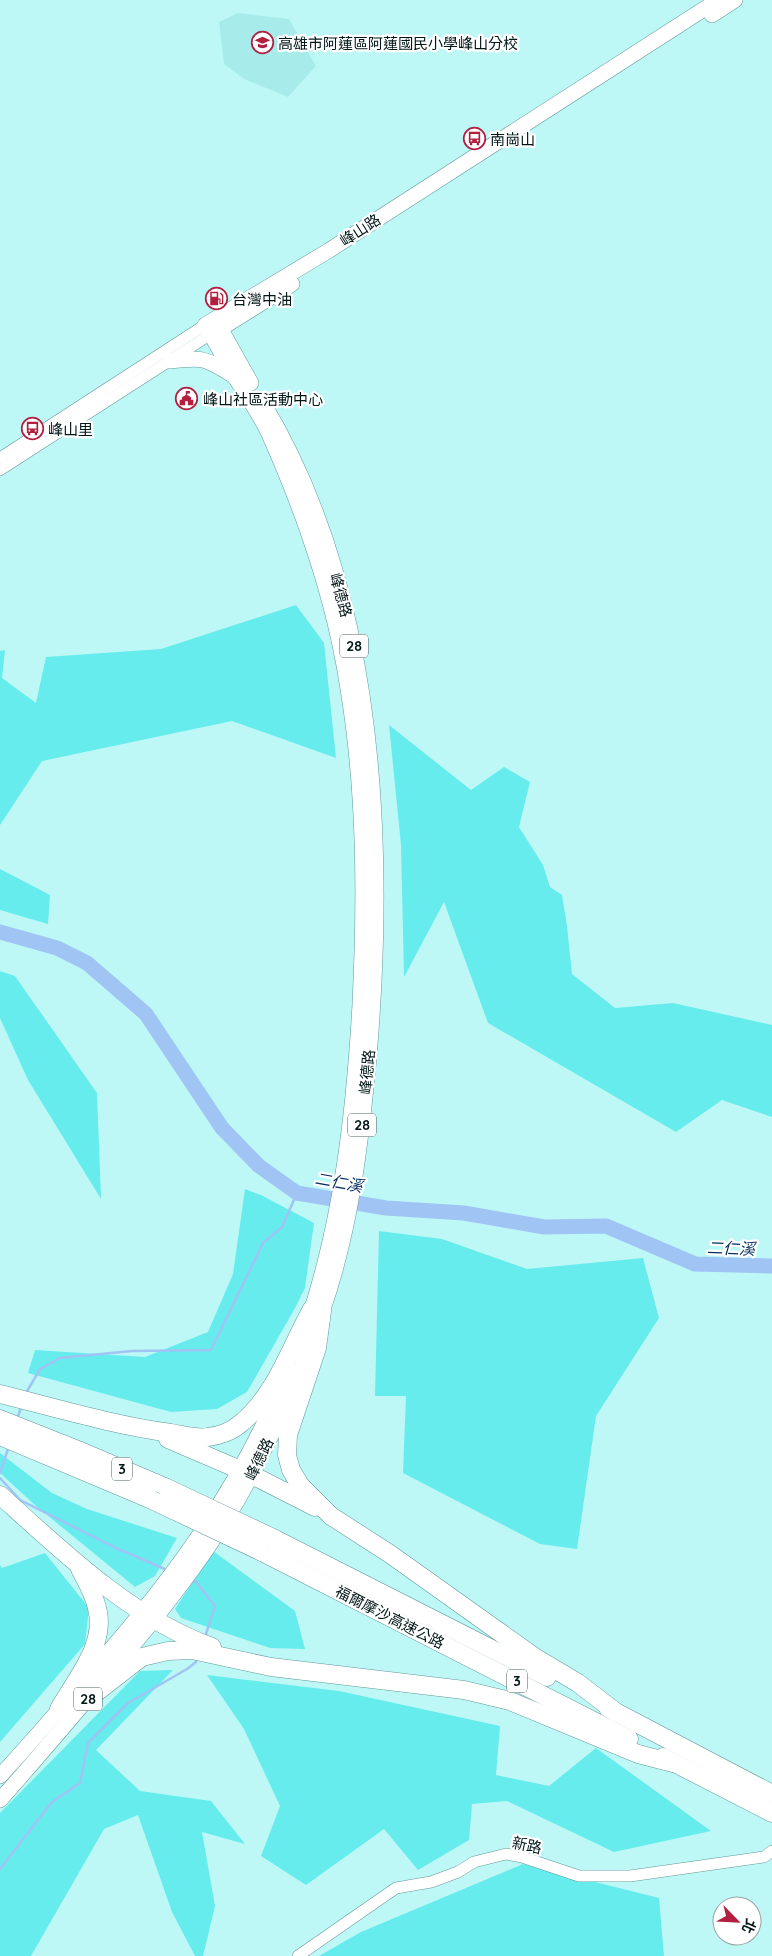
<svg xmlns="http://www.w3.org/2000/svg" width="772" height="1956" viewBox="0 0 772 1956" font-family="Quicksand,'Noto Sans TC',sans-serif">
<rect width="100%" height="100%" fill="#bdf8f7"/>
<polygon fill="#a7eceb" points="238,13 289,19 316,66 288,97 244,79 224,64 219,22"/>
<g fill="#66ecec">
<polygon points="296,605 324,643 336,758 232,721 42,761 0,825 0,651 5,650 2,678 36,703 46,657 161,649"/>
<polygon points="389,725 471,790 504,767 530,782 519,827 543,865 550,887 562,895 567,926 572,974 615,1008 673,1003 772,1025 772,1117 722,1100 676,1132 488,1023 444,902 404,977 401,845"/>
<polygon points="0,869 50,895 48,924 0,910"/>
<polygon points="0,971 15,976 97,1093 101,1199 28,1080 0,1018"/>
<polygon points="245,1189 261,1195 314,1223 305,1288 294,1310 247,1392 217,1409 171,1412 28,1373 35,1350 145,1357 208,1332 233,1274"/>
<polygon points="379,1231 442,1239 527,1269 643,1258 659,1318 596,1416 577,1549 540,1544 403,1473 406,1396 375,1396"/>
<polygon points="0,1453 52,1493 87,1509 177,1538 155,1576 135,1587 35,1505 0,1473"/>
<polygon points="213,1551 295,1611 305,1649 270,1648 181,1618 175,1609"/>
<polygon points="45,1553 89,1608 85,1644 0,1742 0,1565 2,1568"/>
<polygon points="173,1670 96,1750 140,1791 211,1801 245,1844 202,1832 215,1906 203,1956 195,1956 172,1912 138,1815 104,1829 31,1956 0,1956 0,1813 140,1671"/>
<polygon points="207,1675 339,1691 500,1726 496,1775 549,1786 596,1748 711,1831 614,1852 507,1801 472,1804 469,1840 418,1870 384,1829 306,1885 261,1856 280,1806 244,1729"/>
<polygon points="523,1864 659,1898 664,1956 319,1956 361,1932"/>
</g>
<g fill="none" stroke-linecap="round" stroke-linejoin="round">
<g stroke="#a0c4f4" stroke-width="2.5">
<polyline points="26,1393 40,1369 60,1358 132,1351 211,1350 263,1243 282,1227 297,1193"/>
<polyline points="17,1419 22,1405"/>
<polyline points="0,1473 9,1446"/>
<polyline points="0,1478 20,1500 116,1548 167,1570"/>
<polyline points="191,1580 196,1582 215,1606 205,1637"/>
<polyline points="0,1869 52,1802 80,1783 88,1743 128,1703 187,1669 196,1662 197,1659"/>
</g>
<polyline stroke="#a0c4f4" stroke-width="15" points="0,932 57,948 87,963 146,1014 222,1128 259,1166 297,1193 386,1208 464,1213 544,1227 606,1226 695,1264 772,1266"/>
<defs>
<g id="minor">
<polyline points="0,458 205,325"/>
<polyline points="0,470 211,334"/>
<polyline points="298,1956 396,1888 431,1882 458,1872 474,1862 506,1854 522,1857 579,1876 630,1876 764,1857 772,1851"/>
</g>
<g id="major">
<polyline points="712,15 735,0"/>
<polyline points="215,319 251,383"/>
<polyline points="212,334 292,284"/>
<path d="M170,361C204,357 205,358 234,376"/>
<path d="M308,1321C342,1219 354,1111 360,1004C365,900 365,793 348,689C335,602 304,512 268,432C259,413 247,396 236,379C225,361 216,342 205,325L328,251L718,0"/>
<path d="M0,1776C27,1747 52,1718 78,1688C120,1639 162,1590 198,1537C234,1485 264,1427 289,1370"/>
<path d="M0,1800C34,1762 67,1723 100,1684C156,1619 212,1551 252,1474C279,1422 303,1367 322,1312C351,1230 361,1143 369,1057C387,843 377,591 263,403"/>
</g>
<g id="highway">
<polyline points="322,1311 317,1348 288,1435 287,1455 291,1470 300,1485 331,1516 390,1554 536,1658 578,1683 617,1713"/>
<path d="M0,1394C56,1408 113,1425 171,1433C183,1435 196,1439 208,1437C219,1436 232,1431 240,1424C276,1395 290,1348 312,1309"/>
<polyline points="0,1419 78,1450 167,1488"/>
<polyline points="0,1436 152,1500"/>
<polyline points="168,1439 252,1475 315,1507"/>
<path d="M0,1495C63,1552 131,1618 212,1647"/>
<polyline points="273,1538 547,1677"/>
<polyline points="262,1552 629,1739"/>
<polyline points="89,1698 142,1657 168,1651 192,1650 271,1667 464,1690 510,1701 638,1754 673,1763"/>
<polyline points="608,1708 772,1794"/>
<path d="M59,1709C76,1679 107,1644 97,1608C94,1594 87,1582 80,1569"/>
<polyline points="663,1757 772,1813"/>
</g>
</defs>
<use href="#minor" stroke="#619999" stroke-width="12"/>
<use href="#major" stroke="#619999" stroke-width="16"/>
<use href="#highway" stroke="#619999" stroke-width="19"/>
<use href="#minor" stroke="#fff" stroke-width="11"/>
<use href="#major" stroke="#fff" stroke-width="15"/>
<use href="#highway" stroke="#fff" stroke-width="18"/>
<defs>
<g id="highway-bridge">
<polyline points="167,1488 273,1538"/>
<polyline points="152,1500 262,1552"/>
</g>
</defs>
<use href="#highway-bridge" stroke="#619999" stroke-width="19" stroke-linecap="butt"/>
<use href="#highway-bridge" stroke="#fff" stroke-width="18"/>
</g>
<defs>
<symbol id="school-ring" viewBox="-11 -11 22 22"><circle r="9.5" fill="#fff" stroke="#b21f3f" stroke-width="1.5"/><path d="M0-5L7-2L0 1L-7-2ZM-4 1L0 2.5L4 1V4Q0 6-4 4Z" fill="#b21f3f"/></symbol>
<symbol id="bus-ring" viewBox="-11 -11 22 22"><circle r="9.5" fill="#fff" stroke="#b21f3f" stroke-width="1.5"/><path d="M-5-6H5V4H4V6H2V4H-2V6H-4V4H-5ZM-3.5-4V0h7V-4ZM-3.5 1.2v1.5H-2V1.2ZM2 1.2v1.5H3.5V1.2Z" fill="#b21f3f"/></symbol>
<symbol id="fuel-ring" viewBox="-11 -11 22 22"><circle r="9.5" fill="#fff" stroke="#b21f3f" stroke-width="1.5"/><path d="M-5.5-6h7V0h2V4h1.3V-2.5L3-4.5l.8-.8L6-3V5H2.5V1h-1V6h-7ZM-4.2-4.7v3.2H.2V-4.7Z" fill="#b21f3f"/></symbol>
<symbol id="civic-ring" viewBox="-11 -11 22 22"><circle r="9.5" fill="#fff" stroke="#b21f3f" stroke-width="1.5"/><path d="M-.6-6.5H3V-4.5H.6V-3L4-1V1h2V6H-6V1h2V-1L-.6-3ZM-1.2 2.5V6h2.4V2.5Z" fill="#b21f3f"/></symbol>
</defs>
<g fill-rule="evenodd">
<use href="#school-ring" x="250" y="30" width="25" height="25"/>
<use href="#bus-ring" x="462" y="126" width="25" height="25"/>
<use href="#fuel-ring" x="204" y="286" width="25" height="25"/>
<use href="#civic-ring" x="174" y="386" width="25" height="25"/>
<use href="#bus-ring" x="20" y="416" width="25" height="25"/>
</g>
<g text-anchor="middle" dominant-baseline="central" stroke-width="4.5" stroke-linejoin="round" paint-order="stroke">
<g fill="#fff" stroke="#4e5d5d" stroke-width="1">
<rect x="340" y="634.5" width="28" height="23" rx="4"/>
<rect x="348" y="1113.5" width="28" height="23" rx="4"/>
<rect x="112" y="1457.5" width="20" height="23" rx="4"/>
<rect x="507" y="1669.5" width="20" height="23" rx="4"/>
<rect x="74" y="1687.5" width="28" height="23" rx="4"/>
</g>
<g font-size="14" font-weight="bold" fill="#021718">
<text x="354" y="646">28</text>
<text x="362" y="1125">28</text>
<text x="122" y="1469">3</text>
<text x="517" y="1681">3</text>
<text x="88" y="1699">28</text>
</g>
<g font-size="15" fill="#021718" stroke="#fff" text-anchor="start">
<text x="278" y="43">高雄市阿蓮區阿蓮國民小學峰山分校</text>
<text x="490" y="139">南崗山</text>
<text x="232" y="299">台灣中油</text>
<text x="203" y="399">峰山社區活動中心</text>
<text x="48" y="429">峰山里</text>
</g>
<g font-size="15" fill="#021718" stroke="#fff">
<text transform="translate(360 230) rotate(-33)">峰山路</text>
<text transform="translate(341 595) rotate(75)">峰德路</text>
<text transform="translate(367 1072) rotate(-85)">峰德路</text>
<text transform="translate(259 1459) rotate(-64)">峰德路</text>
<text transform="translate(390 1617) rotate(27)">福爾摩沙高速公路</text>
<text transform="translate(527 1845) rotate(12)">新路</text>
</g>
<g font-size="16" font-style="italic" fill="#073161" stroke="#fff">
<text transform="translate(339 1182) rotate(10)">二仁溪</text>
<text transform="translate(731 1248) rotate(2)">二仁溪</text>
</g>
</g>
<g transform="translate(737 1921) rotate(114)"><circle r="24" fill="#ffffff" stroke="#9aa2a3"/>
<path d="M0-4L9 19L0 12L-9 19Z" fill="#b21f3f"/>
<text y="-8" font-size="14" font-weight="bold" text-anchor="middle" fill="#021718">北</text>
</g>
</svg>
